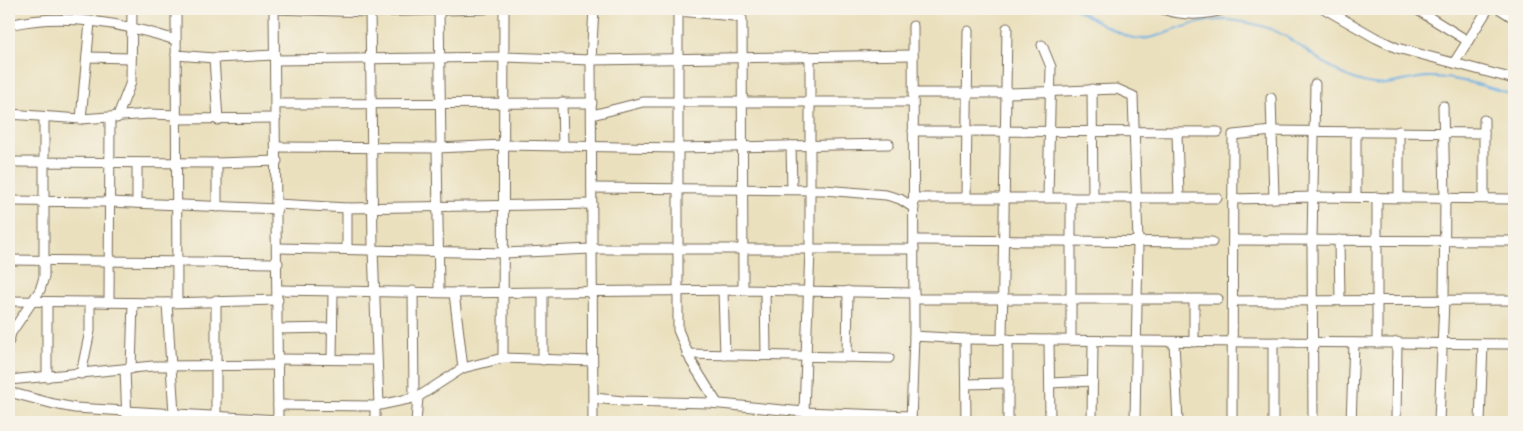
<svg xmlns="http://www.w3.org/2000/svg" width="1523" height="431" viewBox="0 0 1523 431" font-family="Pangolin,sans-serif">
<rect width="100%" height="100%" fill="#f7f3e8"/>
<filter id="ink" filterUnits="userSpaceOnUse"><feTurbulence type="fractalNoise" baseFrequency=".02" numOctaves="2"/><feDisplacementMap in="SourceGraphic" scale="10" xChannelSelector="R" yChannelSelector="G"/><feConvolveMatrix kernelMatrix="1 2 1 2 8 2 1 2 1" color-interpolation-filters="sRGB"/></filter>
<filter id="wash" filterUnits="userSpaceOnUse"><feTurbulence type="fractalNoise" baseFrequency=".0096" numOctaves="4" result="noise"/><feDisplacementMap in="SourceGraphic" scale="20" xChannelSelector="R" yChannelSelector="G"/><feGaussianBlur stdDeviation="1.12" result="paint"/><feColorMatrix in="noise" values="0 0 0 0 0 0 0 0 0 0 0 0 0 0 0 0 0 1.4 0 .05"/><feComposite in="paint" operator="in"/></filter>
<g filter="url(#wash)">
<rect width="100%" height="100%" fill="#eae0bd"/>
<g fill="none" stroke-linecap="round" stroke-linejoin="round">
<path stroke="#70b0e4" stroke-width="2" d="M1075,9C1093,18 1122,38 1140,39C1154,39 1168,32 1181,28C1197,22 1219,18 1237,21C1253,23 1269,27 1283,35C1312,52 1338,79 1373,84C1390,87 1411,77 1429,77C1458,77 1487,87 1514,95"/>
</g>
</g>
<g filter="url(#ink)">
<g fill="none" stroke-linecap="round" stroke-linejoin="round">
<defs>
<g id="minor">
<polyline points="176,9 177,302"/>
<polyline points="274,9 278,422"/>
<polyline points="274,9 370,12 485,9"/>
<polyline points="370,9 373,249 379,405"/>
<polyline points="439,9 441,147"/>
<polyline points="672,9 678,11 734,16 742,19 743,290"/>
<path d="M1162,9C1184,16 1204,16 1225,9"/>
<polyline points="1325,9 1376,38 1397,48 1514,79"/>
<polyline points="1416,9 1468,41"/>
<polyline points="1500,9 1514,18"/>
<polyline points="678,11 678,330 691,361 717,403"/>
<path d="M9,25C64,12 122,23 176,40"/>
<polyline points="1042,45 1051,67 1048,197"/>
<polyline points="176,55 214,58 275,55"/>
<polyline points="87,57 131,58"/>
<polyline points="214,58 218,120"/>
<polyline points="275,60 505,57 591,60 913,55"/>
<polyline points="1454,63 1488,9"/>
<polyline points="1092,89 1093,197"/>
<polyline points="913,93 1007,93 1117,89 1133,96 1138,242 1135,422"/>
<polyline points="1271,98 1274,198"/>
<polyline points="562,102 563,146"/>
<polyline points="276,104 592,103"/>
<polyline points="9,114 81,119 150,114 176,115"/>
<polyline points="592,115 643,102 913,102"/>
<polyline points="117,118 131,82 132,9"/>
<polyline points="81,119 90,22"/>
<polyline points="176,119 276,118"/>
<polyline points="913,131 1218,132"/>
<polyline points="1399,131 1399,197"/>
<polyline points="1177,133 1179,197"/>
<polyline points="791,146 792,189"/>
<polyline points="276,147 437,148 504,145 678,148 889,144"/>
<polyline points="437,148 439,291"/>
<polyline points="9,162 217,163 277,161"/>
<polyline points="137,163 137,203"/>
<polyline points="217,163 217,207"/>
<polyline points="592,188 824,190 886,195 900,199 914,208"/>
<polyline points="1356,197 1356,132"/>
<polyline points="1377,197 1377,342"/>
<polyline points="914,198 1217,198"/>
<polyline points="966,198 968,31"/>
<polyline points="1484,198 1484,120"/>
<polyline points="1233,199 1313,197 1514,199"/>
<polyline points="9,201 109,202 277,209"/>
<polyline points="277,204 347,208 592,204"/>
<polyline points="347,208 347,249"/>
<polyline points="914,240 1212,242"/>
<polyline points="1233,240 1514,241"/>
<polyline points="1339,240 1340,300"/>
<polyline points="278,248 504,253 591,249 914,249"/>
<polyline points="9,260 278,263"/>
<polyline points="278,290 454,293 743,290 914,293"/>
<polyline points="765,290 766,355"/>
<polyline points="413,291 414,398"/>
<polyline points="723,291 725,355"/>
<polyline points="454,293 463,368"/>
<polyline points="914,299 1218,299"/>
<polyline points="9,301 167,303 278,300"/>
<polyline points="1233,301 1514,300"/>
<polyline points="109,302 110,118"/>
<polyline points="167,303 174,414"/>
<polyline points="278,329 332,328"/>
<polyline points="914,336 965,339 1136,341 1514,344"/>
<polyline points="965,339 966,422"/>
<polyline points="1002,339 1007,28"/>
<polyline points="1008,339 1008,422"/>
<polyline points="1049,340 1050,422"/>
<polyline points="1071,340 1071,198"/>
<polyline points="9,341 11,333 40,290 44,277 44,117"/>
<polyline points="1174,342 1178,422"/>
<polyline points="1194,342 1194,300"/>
<polyline points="687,354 889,358"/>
<polyline points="847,357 848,291"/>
<polyline points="503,358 504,9"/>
<polyline points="278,359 376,360"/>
<polyline points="332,359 333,292"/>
<polyline points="543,360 543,293"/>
<polyline points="125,369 127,422"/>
<polyline points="131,369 133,303"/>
<polyline points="81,374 90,331 90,302"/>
<polyline points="47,377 47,303"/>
<polyline points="9,380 153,366 278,365"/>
<polyline points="1050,383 1093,381"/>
<polyline points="966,384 1008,383"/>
<polyline points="9,392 54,404 75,408 278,420"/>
<polyline points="594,398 623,401 710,403 804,412 911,416"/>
<polyline points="278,405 375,406 418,397 463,368 503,358 592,361"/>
<polyline points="804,412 810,249 810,57"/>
<polyline points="216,417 216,300"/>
<polyline points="375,422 375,406"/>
<polyline points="416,422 418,397"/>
<polyline points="593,422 591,60 594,9"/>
<polyline points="911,422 914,336 913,26"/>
<polyline points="1092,422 1093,341"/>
<polyline points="1232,422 1233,135 1272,131 1484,133"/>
<polyline points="1273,422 1273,343"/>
<polyline points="1313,422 1312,240 1315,84"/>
<polyline points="1351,422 1354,343"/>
<polyline points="1396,422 1397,342"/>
<polyline points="1439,422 1444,300 1445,197 1443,106"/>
<polyline points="1480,422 1483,344"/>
</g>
</defs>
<use href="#minor" stroke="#786a56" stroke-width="11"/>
<use href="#minor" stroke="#fff" stroke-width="9"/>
</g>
</g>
<rect width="1523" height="431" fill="none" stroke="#f7f3e8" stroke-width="30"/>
</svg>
